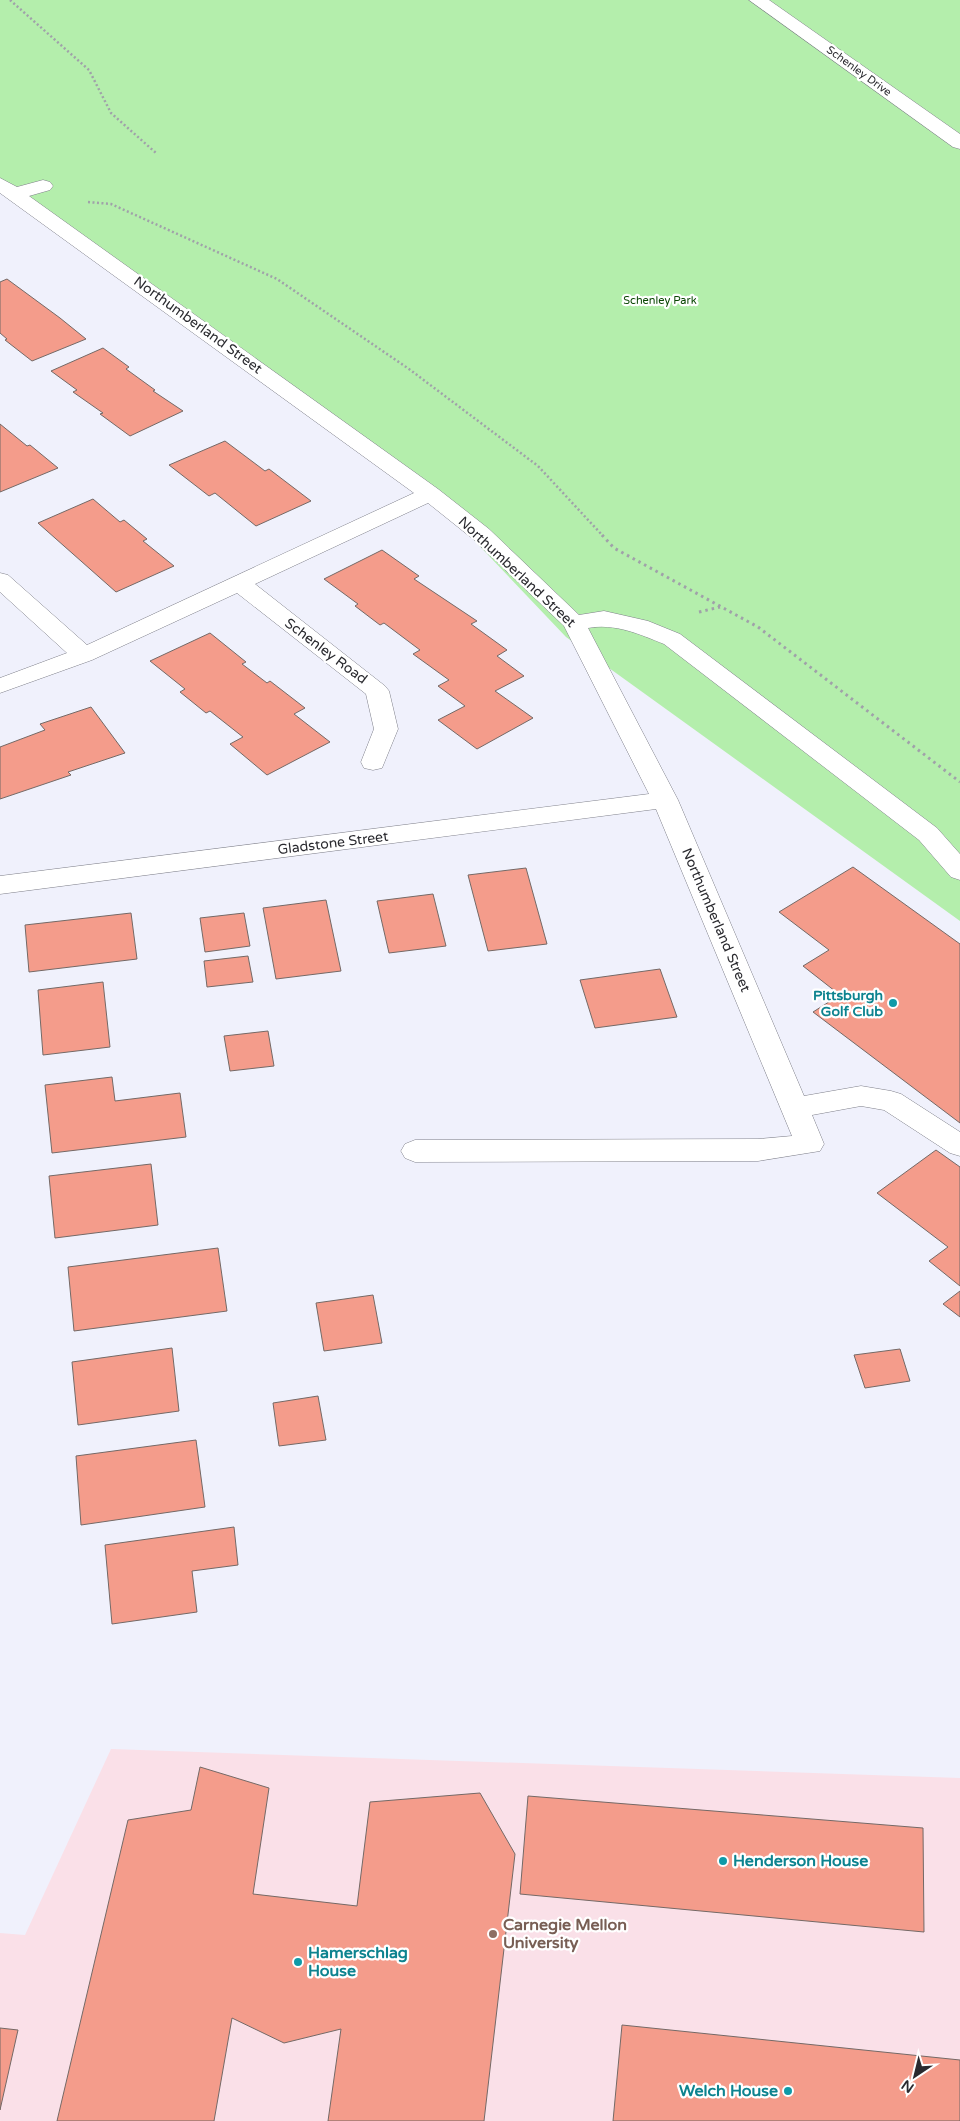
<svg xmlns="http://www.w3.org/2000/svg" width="960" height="2121" viewBox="0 0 960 2121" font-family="'Varela Round',sans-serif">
<rect width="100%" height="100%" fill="#f0f1fc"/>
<polygon fill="#fae0e8" points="111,1749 960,1778 960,2121 0,2121 0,1933 25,1935"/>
<polygon fill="#b4eeac" points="0,0 960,0 960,921 566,637 430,494 0,184"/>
<g fill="#f49c8b" stroke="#746966">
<polygon points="7,279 60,318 86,339 32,361 5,340 7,339 0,333 0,282"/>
<polygon points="103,348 129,367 126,369 155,390 153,391 183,411 130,436 100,414 103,413 73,392 77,390 51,371"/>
<polygon points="0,424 27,446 30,445 58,468 0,492"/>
<polygon points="225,441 265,471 269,469 311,501 256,526 215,493 209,496 169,465"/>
<polygon points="93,499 120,522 124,520 147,539 143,541 174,566 116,592 38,523"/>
<polygon points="382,550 419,576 414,579 477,621 471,624 507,650 497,656 524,676 495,691 533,718 477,749 438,720 465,706 438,686 449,680 413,654 420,650 384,623 380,625 355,606 358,604 324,579"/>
<polygon points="210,633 246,662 242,664 267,683 270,681 305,708 294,714 330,742 267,775 230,744 243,737 210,711 206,713 180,692 185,689 150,661"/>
<polygon points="91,707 125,753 68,772 71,775 0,799 0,747 45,730 40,724"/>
<polygon points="853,867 960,944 960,1123 813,1012 840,995 803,966 829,950 779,912"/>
<polygon points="526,868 547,944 488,951 468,875"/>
<polygon points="433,894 446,946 389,953 377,901"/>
<polygon points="326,900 341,971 276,979 263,908"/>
<polygon points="131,913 137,959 29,972 25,925"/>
<polygon points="244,913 250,946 205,952 200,918"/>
<polygon points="248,956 253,982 207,987 204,961"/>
<polygon points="660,969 677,1017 595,1028 580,980"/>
<polygon points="103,982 110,1047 43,1055 38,990"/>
<polygon points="268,1031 274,1066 230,1071 224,1036"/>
<polygon points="112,1077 115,1101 180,1093 186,1137 52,1153 45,1085"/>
<polygon points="936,1150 960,1167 960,1286 929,1261 948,1247 877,1193"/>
<polygon points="151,1164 158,1225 55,1238 49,1176"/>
<polygon points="218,1248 227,1311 74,1331 68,1267"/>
<polygon points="960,1291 960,1317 943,1304"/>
<polygon points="373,1295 382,1343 324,1351 316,1303"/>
<polygon points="172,1348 179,1411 78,1425 72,1362"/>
<polygon points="900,1349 910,1381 865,1388 854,1355"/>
<polygon points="318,1396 326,1440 279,1446 273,1403"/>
<polygon points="196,1440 205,1507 81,1525 76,1456"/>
<polygon points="234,1527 238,1565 192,1571 197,1612 112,1624 105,1545"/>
<polygon points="200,1767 269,1788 253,1894 357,1906 370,1802 480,1793 515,1854 484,2121 328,2121 341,2029 284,2043 232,2018 214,2121 57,2121 128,1820 191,1810"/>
<polygon points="528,1796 923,1828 924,1932 520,1894"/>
<polygon points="622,2025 960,2060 960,2121 613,2121"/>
<polygon points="0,2028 18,2030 0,2110"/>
</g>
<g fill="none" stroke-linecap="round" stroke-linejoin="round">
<defs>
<g id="minor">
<polygon points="749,0 769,0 960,134 960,149 953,147"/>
<path d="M0,178L17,187L43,180L50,182L53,186L50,190L29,196L438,489L489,529L579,615L604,611L648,621L680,634L937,828L960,854V880L951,877L919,840L664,644C639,634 615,623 588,628L678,800L804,1096L861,1086L891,1091L901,1094L960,1132V1156L950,1153L884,1110L861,1106L812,1115L824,1144L820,1151L758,1161L415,1162L405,1158L401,1151L405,1144L415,1140L758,1139L792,1136L656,809L0,894V876L649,794L564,626L473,539L428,503L255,584L385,686L389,691L398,729L382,768L373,770L364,768L361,762L374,729L366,694L237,593L92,660L0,693V678L67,653L0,592V573L8,575L87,645L414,493L0,193Z"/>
</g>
</defs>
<use href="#minor" stroke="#7e7f89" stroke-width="1"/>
<g stroke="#a0a1a9" stroke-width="2.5" stroke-dasharray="2 2.5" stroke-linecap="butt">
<polyline points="10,0 89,70 111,113 156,153"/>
<polyline points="88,202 111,204 277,279 409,369 538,466 603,536"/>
</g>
<g stroke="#a0a1a9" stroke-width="3" stroke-dasharray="2.5 4" stroke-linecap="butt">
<polyline points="602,535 614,548 758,627 960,782"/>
<polyline points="699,612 720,607"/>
</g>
<use href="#minor" fill="#fff" fill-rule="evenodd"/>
</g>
<g fill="#0f9aa8" stroke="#fff" stroke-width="2">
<circle cx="893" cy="1003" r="5"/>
<circle cx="723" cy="1861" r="5"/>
<circle cx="298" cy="1962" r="5"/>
<circle cx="788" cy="2091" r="5"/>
</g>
<circle fill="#8d6e63" stroke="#fff" stroke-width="2" cx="493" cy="1934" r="5"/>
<g text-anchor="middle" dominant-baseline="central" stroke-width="4.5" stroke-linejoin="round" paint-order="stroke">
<g font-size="11" fill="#2a2a2f" stroke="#fff">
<text transform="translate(859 71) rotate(36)">Schenley Drive</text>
</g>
<g font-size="11" fill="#0a4603" stroke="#fff">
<text x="660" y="300">Schenley Park</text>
</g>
<g font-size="14" fill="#2a2a2f" stroke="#fff">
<text transform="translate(198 325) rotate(36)">Northumberland Street</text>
<text transform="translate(517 572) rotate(43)">Northumberland Street</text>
<text transform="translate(326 651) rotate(37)">Schenley Road</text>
<text transform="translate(333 843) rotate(-7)">Gladstone Street</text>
<text transform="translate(716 920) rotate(67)">Northumberland Street</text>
</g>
<g font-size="14" font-weight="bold" fill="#0d838f" stroke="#fff" text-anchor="end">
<text x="883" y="995">Pittsburgh<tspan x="883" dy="16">Golf Club</tspan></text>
</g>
<g font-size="16" font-weight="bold" fill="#0d838f" stroke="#fff" text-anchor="start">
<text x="733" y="1861">Henderson House</text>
<text x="308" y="1953">Hamerschlag<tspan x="308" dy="18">House</tspan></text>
<text x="778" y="2091" text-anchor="end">Welch House</text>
</g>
<g font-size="16" font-weight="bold" fill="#785e54" stroke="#fff" text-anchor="start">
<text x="503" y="1925">Carnegie Mellon<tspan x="503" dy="18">University</tspan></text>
</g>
</g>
<g transform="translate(915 2076) rotate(215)" stroke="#ffffff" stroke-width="4" paint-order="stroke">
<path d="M0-4L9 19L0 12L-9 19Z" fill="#2a2a2f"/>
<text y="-8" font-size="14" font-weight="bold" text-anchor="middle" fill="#2a2a2f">N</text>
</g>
</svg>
